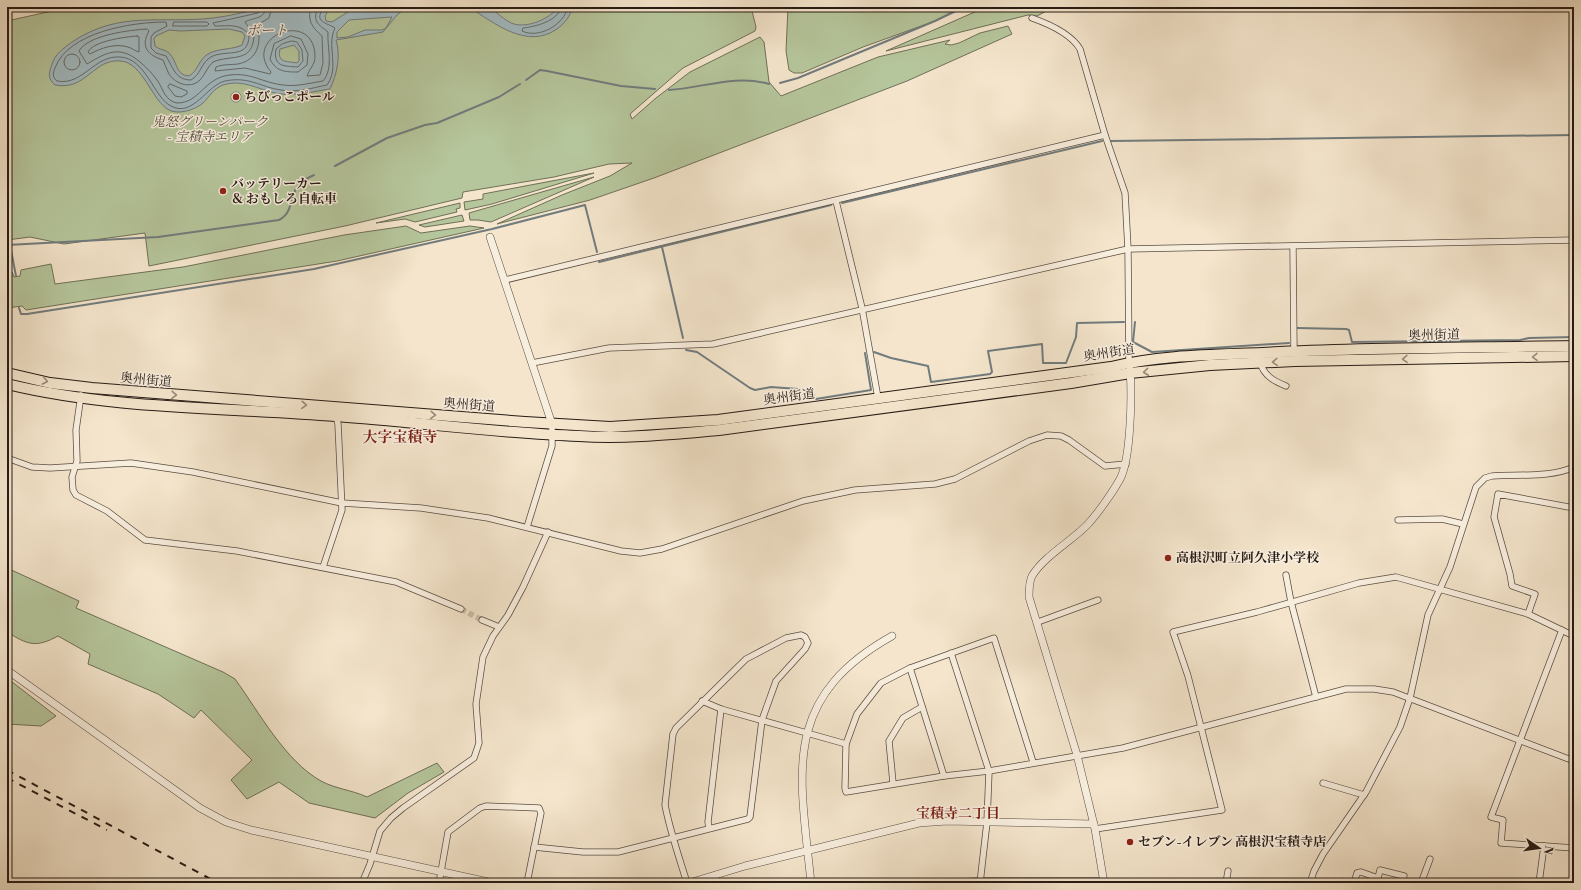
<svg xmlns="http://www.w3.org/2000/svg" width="1581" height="890" viewBox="0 0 1581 890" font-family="'Libre Bodoni','Noto Serif JP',serif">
<rect width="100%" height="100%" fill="#f4e5cc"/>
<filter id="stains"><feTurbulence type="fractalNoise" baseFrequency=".005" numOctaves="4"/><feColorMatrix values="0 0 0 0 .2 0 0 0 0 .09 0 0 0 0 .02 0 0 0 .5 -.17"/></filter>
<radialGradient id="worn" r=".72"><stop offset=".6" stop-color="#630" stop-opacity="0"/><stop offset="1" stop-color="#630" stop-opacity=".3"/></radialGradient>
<g fill="#b6c69c" stroke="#6e7058">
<polygon points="70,7 751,7 756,27 755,31 683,68 630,114 632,119 656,98 690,72 760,37 764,42 769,82 781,96 878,57 950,40 945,44 951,45 959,43 980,33 1008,26 1012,34 907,81 654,178 590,200 497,224 562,195 610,176 632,163 609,164 554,177 463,192 462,198 345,226 149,266 145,233 64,244 30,237 7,240 7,21"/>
<polygon points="788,7 961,7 935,21 863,47 802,73 794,73 789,70 786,51"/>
<polygon points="986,7 1054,7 1037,16 1028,15 886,51"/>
<polygon points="594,173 492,204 465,210 464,202 483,199 483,194"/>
<polygon points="594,177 491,222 478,220 470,220 469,213"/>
<polygon points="460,203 460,208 456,209 457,212 415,222 405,219 376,223"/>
<polygon points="462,215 464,221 425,227 419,225"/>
<polygon points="406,226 421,233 470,226 484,228 337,261 26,310 22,306 7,308 7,272 12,272 14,277 20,276 21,270 51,264 55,284 183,267 344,235"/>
<path d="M7,568L79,601L76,608L223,672L235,679C259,712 285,761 321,781C336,789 352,790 367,797L437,763L444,772L408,793L375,818L309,803L279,782L247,799L231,780L252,760L201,710L194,718L158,694L88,664L90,654L58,636C36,648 28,645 7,632Z"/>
<polygon points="7,678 56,716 41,726 7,724"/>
</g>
<g fill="#a3bcc4" stroke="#717c7e" fill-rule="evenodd">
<path d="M270,7H334L329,9L325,16L326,21L332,22L351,10H380L392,7H407L397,15L383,32L336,40C341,56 337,74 330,89C315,91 298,96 282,94C261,92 245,78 223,85C213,89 210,96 203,103C195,110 178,115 169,110C152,101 143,63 121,61C93,58 87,91 55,85C47,78 49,73 52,64C55,54 64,48 72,42C120,10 161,24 213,18C232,16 251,10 270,7ZM392,17L386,28L382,30H365L348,37L337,38V32L349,20ZM229,29L242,32L245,36L242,45C232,50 218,48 208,54C199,59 198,71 189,76C175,75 178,62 169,53C165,49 159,50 155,46L154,39L156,36L169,30L180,31ZM294,45L299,51V61L297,63C286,61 277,63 280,49Z"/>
<path d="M469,7C474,7 483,5 487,7C497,11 504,21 514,24C528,28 550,19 558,7H572C571,16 564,24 557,29C527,50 494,23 469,7Z"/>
<circle cx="236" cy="97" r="5"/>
</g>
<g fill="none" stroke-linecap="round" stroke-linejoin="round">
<g stroke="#646c6c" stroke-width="1">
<path d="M261,7L258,13L213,23L215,26C227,26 241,23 249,35C249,62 222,47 208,59C201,65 200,75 191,80C175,80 173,67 166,56L156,53L151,48V37L154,33L167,26L166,22C132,22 68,32 55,68C53,73 52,77 57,81C83,86 94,55 120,57C146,58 154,98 171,106C193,118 207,85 225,81C249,76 260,87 281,90C296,93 312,88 327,85C340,67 326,46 335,28C328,23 311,22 325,7"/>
<path d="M266,7C265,20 253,17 245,22L254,35C253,64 231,54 213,62C207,67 205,75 200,80C190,90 173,83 168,72C166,68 165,64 163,60C148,55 140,47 149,31L147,29C130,30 88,35 79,51L87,64C107,52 120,45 140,62C147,68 154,75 159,83C163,90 166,101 177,103C200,103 203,79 229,75C251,72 263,83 283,85C296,87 310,83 323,81C334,68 327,48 328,32C318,24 312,22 318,7"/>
<path d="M272,7L269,18L257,25C262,42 258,60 238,64C231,65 223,64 216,67L215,71L245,68L270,74L271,72C241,36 315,8 315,57C315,65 309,69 307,76L320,75L323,63L322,36C312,27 307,21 311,7"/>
<path d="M561,7C559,21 534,27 523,28L522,31C539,39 564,25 568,7"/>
<polygon points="174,22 207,22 209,24 207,26 173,26"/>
<path d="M137,36L139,37V52C135,51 132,48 128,47C115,43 101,48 90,54L88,52C93,41 125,37 137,36Z"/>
<path d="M291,36L301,39L308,54L307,65L298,72C286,72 276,72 270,59L274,44Z"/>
<path d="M292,41L297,42L302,50L303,61L298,67C284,66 273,67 276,49L282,44Z"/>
<circle cx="72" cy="62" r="8"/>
<polygon points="170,84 187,91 187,94 181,97 175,96 168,87"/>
</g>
<g stroke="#717c7e" stroke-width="2">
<polyline points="526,80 540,70 547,71 621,86 655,89"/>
<polyline points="780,83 798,78 935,21 964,7"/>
<path d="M669,90C702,88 736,74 769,84"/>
<polyline points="1111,141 1574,135"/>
<polyline points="335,166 387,138 425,125 437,123 499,97 520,84"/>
<polyline points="842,203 1102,141"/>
<path d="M7,245L158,237L279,220C299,209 282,189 314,175"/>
<polyline points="10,245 16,276"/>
<polyline points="662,247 683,338"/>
<polyline points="599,262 831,205"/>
<polyline points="19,308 21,314 27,314 314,269 492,229 585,205 597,252"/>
<polyline points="1135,322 1133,342 1152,352 1289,343"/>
<polyline points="1297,328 1346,329 1349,330 1352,342 1520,340 1529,338 1574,337"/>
<polyline points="686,350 697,352 750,388 755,390 771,387 811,390 816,399 871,390 865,353"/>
<polyline points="874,352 891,358 928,366 931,382 990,374 992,372 988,351 1042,344 1043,363 1066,363 1076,337 1077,323 1124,322"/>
</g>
<polyline stroke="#cbbda7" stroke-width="5.5" stroke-dasharray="5.5 3" stroke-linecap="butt" points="461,609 482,620"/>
<defs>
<g id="minor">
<path d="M1032,18C1049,24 1071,34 1080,49L1105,135L1125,193L1128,249L1129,363"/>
<polyline points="836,201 862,308 878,398"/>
<polyline points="1293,247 1294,351"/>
<polyline points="505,280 1105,135"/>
<path d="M1260,362C1264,376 1274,381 1286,386"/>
<polyline points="532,363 609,348 713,344 1128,249 1574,240"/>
<polyline points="81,395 76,430 77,461 72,477 73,490 76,495 107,511 145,540 237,551 396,582 461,609"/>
<polyline points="7,458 32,467 50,468 131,463 193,472 342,503 421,508 488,518 621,551 640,553 662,549 803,501 855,490 935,484 955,479 1029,441 1047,435 1061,436 1069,440 1105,466 1126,464"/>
<polyline points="1398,520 1442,519 1463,524"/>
<polyline points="527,527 552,446 552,424"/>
<polyline points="323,567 342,510 338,424 336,416"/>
<polyline points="1286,575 1291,602 1316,697"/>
<polyline points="1528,614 1535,594 1512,586 1510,574 1494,517 1498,494 1574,508"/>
<polyline points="482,620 499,627"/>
<polyline points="1038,622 1098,600"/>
<polyline points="1562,630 1491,817 1503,820 1501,843 1574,848"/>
<polyline points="951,653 989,771 987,822 980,883"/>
<polyline points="910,668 944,776"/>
<polyline points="702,701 721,709 846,744"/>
<polyline points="1033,762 994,638 910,668 881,683 857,714 846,744 845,788 846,792 944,776 989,771 1123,748 1346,689 1374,689 1393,692 1574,761"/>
<polyline points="893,783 889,741 903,718 922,707"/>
<polyline points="1323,783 1364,795"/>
<polyline points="709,828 708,822 721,709"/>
<polyline points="1095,829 1222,810 1188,676 1173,632 1257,612 1359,583 1396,577 1528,614 1574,636"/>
<path d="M534,847L583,852H618L748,819L750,817L762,720L776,681L805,649L808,643L805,637L801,635L786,638L746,659L676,728L673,734L665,805C670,831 679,857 687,883"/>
<polyline points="362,883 370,864 380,831 391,818 403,808 474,758 479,743 476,704 483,657 493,636 508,615 523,587 548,532"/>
<polyline points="439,883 448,832 480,808 486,806 539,808 541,813 527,883"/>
<polyline points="918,883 980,881 1104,881"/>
<polyline points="1226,883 1228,871"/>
<path d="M1310,883L1314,871L1323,854L1366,792L1400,727L1410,698L1428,615L1450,567L1476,487L1485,478L1492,476C1518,474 1550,478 1574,467"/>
<polyline points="1354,883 1357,873 1361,872 1378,878 1380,870 1404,876"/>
<polyline points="1421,883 1430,859"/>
<polyline points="1539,883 1544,846"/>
</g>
<g id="tertiary">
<polyline points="490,237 552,424"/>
<polyline points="7,670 200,808 226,822 251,830 493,883"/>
<polyline points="689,883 745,866 919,823 947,821 1094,824"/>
<path d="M811,883C800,773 780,699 892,636"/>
<path d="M1104,883L1095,829L1077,755L1029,597C1029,590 1029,582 1032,576C1044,556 1072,541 1088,524C1098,513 1113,492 1120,479C1131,459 1132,394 1130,370"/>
</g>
<g id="trunk">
<path d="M7,373L50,383L92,388L525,422L610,427L718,420L1111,367C1159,355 1212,355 1262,353C1366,347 1470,348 1574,346"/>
<path d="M7,384C114,410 226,407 336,416C417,422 498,433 579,436C626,439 673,434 719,430L1071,383L1130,373L1210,365L1295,361L1574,356"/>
</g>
</defs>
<use href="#minor" stroke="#5a4e43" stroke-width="7"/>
<use href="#tertiary" stroke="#5a4e43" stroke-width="8"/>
<use href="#trunk" stroke="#261b15" stroke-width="12"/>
<use href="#minor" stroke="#f8eede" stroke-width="5.5"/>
<use href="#tertiary" stroke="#f8eede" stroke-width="7"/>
<use href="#trunk" stroke="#f4e5cc" stroke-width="10"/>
<g stroke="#261b15" stroke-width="2" stroke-dasharray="7 7" stroke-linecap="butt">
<polyline points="7,770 218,883"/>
<polyline points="7,778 107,830"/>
</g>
</g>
<defs><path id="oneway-chevron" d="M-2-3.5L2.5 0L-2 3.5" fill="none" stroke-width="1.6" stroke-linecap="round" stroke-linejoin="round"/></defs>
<g stroke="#978a7a">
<use href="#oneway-chevron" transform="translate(1535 357) rotate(179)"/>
<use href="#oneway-chevron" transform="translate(1405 359) rotate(179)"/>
<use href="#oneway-chevron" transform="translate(1275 362) rotate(177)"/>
<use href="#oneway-chevron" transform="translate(1146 372) rotate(174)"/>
<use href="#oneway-chevron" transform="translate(45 381) rotate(11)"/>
<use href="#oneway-chevron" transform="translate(174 395) rotate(4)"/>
<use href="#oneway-chevron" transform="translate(304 405) rotate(4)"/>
<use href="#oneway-chevron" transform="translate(433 415) rotate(4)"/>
</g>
<g fill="#8f2418" stroke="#f8eede" stroke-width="1.5">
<circle cx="236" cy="97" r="4"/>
<circle cx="223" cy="191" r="4"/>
<circle cx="1168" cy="558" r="4"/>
<circle cx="1130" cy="842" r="4"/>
</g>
<g text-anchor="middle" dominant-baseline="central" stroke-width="3" stroke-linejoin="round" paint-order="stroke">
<g font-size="13" font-weight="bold" fill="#261b15" stroke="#f8eede" text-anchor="start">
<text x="244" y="97">ちびっこポール</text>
<text x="231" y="184">バッテリーカー<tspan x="231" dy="15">＆ おもしろ自転車</tspan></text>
<text x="1176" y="558">高根沢町立阿久津小学校</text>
<text x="1138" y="842">セブン-イレブン 高根沢宝積寺店</text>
</g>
<g font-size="13" font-style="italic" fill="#514e3e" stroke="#f8eede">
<text x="210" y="122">鬼怒グリーンパーク<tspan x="210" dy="15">- 宝積寺エリア</tspan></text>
</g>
<g font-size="13" fill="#261b15" stroke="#f8eede">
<text transform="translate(1434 335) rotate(-1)">奥州街道</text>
<text transform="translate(1109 353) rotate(-9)">奥州街道</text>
<text transform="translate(146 380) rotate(5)">奥州街道</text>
<text transform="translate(789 397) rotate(-8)">奥州街道</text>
<text transform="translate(469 405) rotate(4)">奥州街道</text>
</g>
<g font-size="14" font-style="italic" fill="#525352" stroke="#f8eede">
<text x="267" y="31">ボート</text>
</g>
<g font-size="14" font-weight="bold" fill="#7a1f14" stroke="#f8eede">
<text x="958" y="814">宝積寺二丁目</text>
</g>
<g font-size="15" font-weight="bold" fill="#7a1f14" stroke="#f8eede">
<text x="400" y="437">大字宝積寺</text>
</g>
</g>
<rect width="1581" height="890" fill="none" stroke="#f4e5cc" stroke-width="24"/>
<rect x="8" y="8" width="1565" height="874" fill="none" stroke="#261b15" stroke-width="2"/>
<rect x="12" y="12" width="1557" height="866" fill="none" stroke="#261b15"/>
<g transform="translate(1539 848) rotate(103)" stroke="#f8eede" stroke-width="3" paint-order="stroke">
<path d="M0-3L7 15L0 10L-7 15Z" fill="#261b15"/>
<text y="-6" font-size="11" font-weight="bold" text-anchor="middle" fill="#261b15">N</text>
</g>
<rect width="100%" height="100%" filter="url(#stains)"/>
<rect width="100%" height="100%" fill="url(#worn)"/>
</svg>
